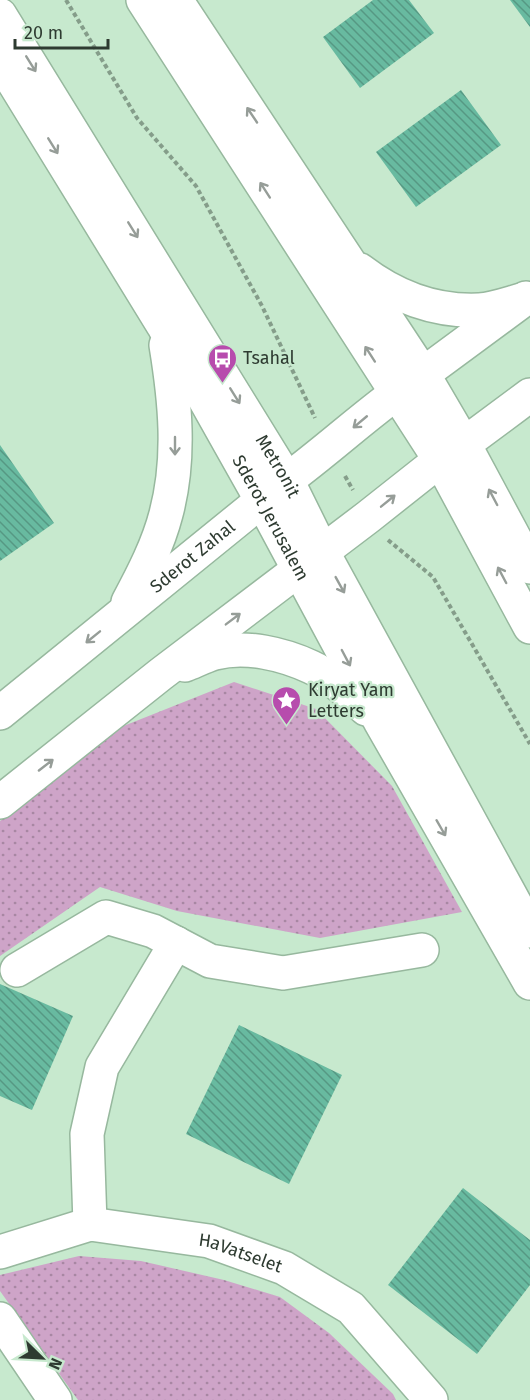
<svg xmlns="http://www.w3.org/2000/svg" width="530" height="1400" viewBox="0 0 530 1400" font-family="'Fira Sans',sans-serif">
<defs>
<pattern id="park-dots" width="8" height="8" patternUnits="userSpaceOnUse" patternTransform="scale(1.5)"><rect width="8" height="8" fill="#cea4c8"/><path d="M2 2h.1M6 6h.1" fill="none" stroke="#a887a3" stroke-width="1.8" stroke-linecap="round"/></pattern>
<pattern id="building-back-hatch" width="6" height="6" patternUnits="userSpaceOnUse" patternTransform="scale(1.5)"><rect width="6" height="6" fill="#68baa0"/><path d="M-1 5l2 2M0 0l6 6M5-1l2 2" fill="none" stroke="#569883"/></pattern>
</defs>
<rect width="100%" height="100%" fill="#c7e9ce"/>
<g fill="url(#park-dots)">
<polygon points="234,682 316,709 392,786 462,912 320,938 177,911 100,887 0,956 0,821 116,729"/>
<polygon points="79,1256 141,1261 224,1280 280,1297 329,1333 393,1394 396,1400 78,1400 0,1291 0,1275"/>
</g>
<g fill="url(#building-back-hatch)">
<polygon points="373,0 409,0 434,33 360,88 323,37"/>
<polygon points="510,0 530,0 530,27"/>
<polygon points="461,90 501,145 416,207 376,152"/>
<polygon points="0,445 54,523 0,561"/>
<polygon points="0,984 73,1016 32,1110 0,1096"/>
<polygon points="239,1025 342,1075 289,1184 186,1134"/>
<polygon points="463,1188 530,1240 530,1285 477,1354 388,1285"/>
</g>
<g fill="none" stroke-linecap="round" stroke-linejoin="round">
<defs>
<g id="minor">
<polyline points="143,0 440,460 530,627"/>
<path id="s1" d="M0,15L287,480L322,551L530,931"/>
<polyline points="423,374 526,298"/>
<polyline points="464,444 530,395"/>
<polyline points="17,970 106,917 153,931 210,961 283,973 422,950"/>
<polyline points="90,1224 87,1134 102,1067 176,943"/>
<path id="s2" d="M0,1252L90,1224L209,1241L284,1268L351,1308L431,1400"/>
<polyline points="0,1319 55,1400"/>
</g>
<g id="major">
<polyline points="176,0 423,374 464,444 530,567"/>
<path id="s3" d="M0,60L163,325L262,501L380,721L530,983"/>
<path d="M360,270C394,296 435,312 479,310C494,309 510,303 525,299"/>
<path d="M128,602C143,574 158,545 166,514C181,458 175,400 166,345"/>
<path d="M185,665C195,661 205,656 215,653C246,645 283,654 311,667C331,676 349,694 366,709"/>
<path id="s4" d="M0,713L287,480C333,446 375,406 423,374"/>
<polyline points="0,802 161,674 368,517 440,460 464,444"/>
</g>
</defs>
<use href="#minor" stroke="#97b89e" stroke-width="36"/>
<use href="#major" stroke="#97b89e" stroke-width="36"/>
<g stroke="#859d8a" stroke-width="4" stroke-dasharray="4.5 3" stroke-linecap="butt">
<polyline points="66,0 137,118 196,186 262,306 315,418"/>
<polyline points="345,476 353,490"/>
<polyline points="388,540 433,577 530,744"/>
</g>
<use href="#minor" stroke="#fff" stroke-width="33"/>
<use href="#major" stroke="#fff" stroke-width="33"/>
</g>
<defs><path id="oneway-shaft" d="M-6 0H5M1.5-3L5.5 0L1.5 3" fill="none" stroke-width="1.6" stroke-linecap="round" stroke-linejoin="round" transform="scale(1.5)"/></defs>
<g stroke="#969d98">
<use href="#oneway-shaft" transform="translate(31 64) rotate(58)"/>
<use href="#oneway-shaft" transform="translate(252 115) rotate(-124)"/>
<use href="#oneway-shaft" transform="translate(53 146) rotate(58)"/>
<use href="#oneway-shaft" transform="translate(265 190) rotate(-123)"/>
<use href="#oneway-shaft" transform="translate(133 230) rotate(58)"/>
<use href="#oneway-shaft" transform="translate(370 354) rotate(-123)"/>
<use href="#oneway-shaft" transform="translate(235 396) rotate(58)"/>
<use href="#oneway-shaft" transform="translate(360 422) rotate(140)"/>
<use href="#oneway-shaft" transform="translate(175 446) rotate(90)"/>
<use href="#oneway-shaft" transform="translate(493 497) rotate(-118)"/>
<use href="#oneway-shaft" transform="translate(388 501) rotate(-39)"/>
<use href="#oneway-shaft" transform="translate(502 575) rotate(-118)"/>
<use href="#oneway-shaft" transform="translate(340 585) rotate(61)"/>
<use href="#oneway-shaft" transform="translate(233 619) rotate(-37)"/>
<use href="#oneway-shaft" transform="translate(93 637) rotate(141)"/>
<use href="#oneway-shaft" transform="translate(346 658) rotate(62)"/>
<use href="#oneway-shaft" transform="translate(46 765) rotate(-38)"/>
<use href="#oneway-shaft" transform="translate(441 828) rotate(60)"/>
</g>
<defs>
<symbol id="bus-pin" viewBox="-11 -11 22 30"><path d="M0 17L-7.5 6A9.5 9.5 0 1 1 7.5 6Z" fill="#b74cad" stroke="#c7e9ce"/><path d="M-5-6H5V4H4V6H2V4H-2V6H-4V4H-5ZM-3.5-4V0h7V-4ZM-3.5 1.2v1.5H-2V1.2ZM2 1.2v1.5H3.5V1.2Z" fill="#fff"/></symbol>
<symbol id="sight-pin" viewBox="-11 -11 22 30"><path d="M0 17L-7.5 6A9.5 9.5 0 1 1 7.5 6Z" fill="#b74cad" stroke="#c7e9ce"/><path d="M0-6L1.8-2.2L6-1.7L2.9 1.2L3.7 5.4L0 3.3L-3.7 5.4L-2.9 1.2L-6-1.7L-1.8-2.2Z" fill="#fff"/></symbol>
</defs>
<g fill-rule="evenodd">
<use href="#bus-pin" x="206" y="342" width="33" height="45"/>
<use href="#sight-pin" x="270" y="684" width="33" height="45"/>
</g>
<g text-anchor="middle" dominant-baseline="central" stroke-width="4.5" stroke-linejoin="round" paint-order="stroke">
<g font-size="18" fill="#2e3b31" stroke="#c7e9ce" text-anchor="start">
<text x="243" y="358">Tsahal</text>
<text x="308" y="690">Kiryat Yam<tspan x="308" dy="21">Letters</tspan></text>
</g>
<g font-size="18" fill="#2e3b31" stroke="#c7e9ce">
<text stroke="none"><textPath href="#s1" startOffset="530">Metronit</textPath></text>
<text stroke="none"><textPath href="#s3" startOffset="532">Sderot Jerusalem</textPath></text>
<text stroke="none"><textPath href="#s4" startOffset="248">Sderot Zahal</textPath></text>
<text stroke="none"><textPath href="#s2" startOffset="248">HaVatselet</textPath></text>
</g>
</g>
<g transform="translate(42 1358) rotate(114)" stroke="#c7e9ce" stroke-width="4.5" paint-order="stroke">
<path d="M0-4.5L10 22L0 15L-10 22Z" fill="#2e3b31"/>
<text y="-9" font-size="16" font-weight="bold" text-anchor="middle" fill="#2e3b31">N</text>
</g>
<path d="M15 39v9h93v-9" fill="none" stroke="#2e3b31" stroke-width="3"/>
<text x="24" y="39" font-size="18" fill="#2e3b31" stroke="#c7e9ce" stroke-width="4.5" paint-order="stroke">20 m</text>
</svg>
